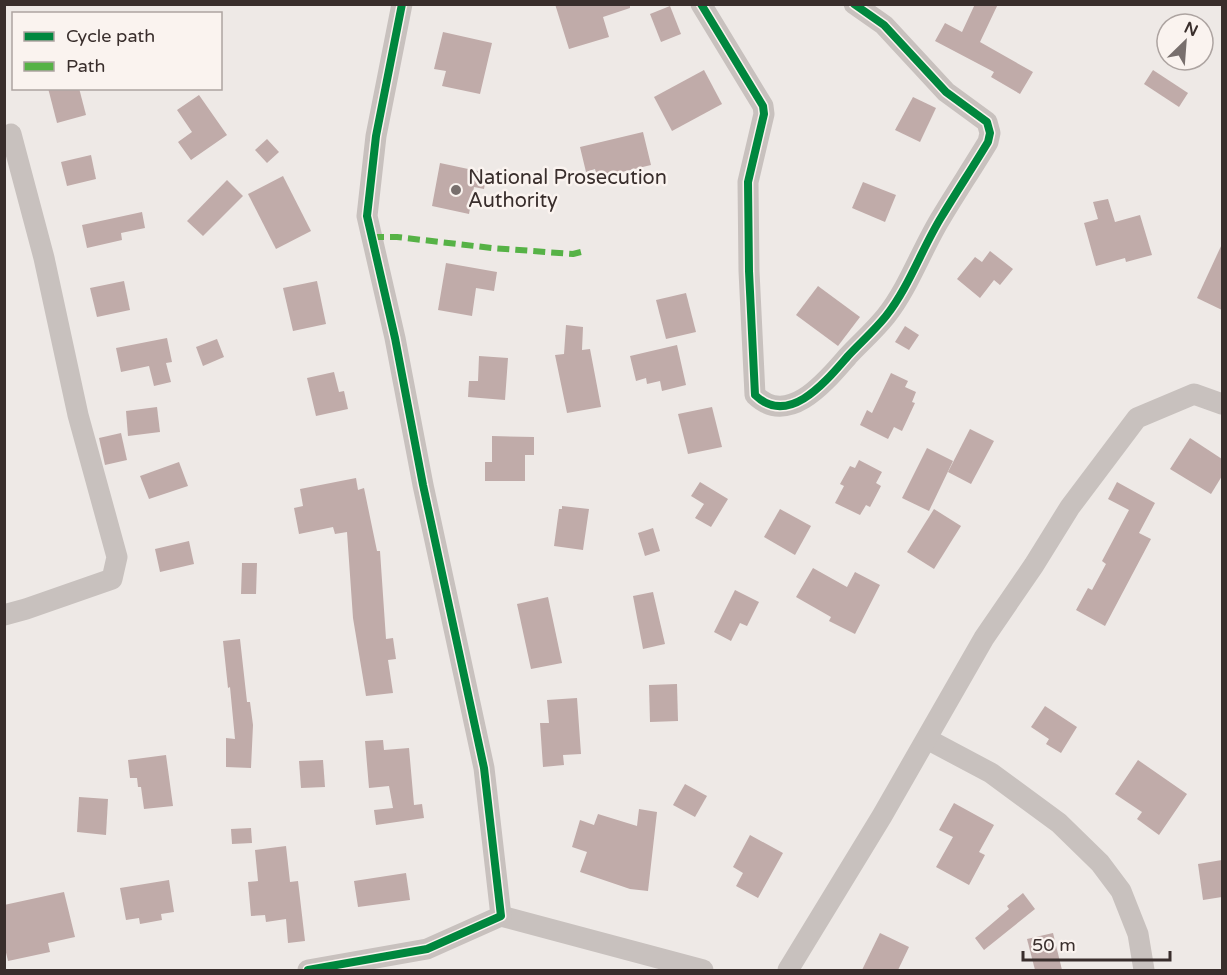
<svg xmlns="http://www.w3.org/2000/svg" width="1227" height="975" viewBox="0 0 1227 975" font-family="'Varela Round',sans-serif">
<rect width="100%" height="100%" fill="#eee9e6"/>
<g fill="#c0aba9">
<polygon points="555,4 630,4 630,8 603,17 609,37 569,49"/>
<polygon points="975,4 998,4 980,42 1033,72 1020,94 991,77 994,72 935,41 945,23 962,32"/>
<polygon points="670,6 681,34 661,42 650,14"/>
<polygon points="443,32 492,43 480,94 442,86 446,71 434,69"/>
<polygon points="704,70 722,104 672,131 654,97"/>
<polygon points="1153,70 1188,93 1179,107 1144,84"/>
<polygon points="48,88 79,88 86,115 57,123"/>
<polygon points="199,95 227,135 191,160 178,142 192,132 177,110"/>
<polygon points="913,97 936,108 920,142 895,130"/>
<polygon points="643,132 651,165 597,178 595,169 586,172 580,147"/>
<polygon points="267,139 279,152 267,163 255,150"/>
<polygon points="91,155 96,179 67,186 61,162"/>
<polygon points="440,163 487,173 484,189 474,187 469,214 432,206"/>
<polygon points="283,176 311,231 276,249 248,194"/>
<polygon points="227,180 243,196 203,236 187,221"/>
<polygon points="863,182 896,195 885,222 852,208"/>
<polygon points="1108,199 1115,222 1140,215 1152,255 1126,262 1125,258 1096,266 1084,223 1098,219 1093,202"/>
<polygon points="142,212 145,228 121,233 122,240 87,248 82,225"/>
<polygon points="1222,244 1222,310 1197,298"/>
<polygon points="990,251 1013,269 1000,285 994,280 980,298 957,279 975,257 982,262"/>
<polygon points="446,263 497,272 494,291 476,288 472,316 438,310"/>
<polygon points="124,281 130,310 97,317 90,288"/>
<polygon points="317,281 326,324 293,331 283,288"/>
<polygon points="818,286 860,317 838,346 796,315"/>
<polygon points="686,293 696,332 666,339 656,300"/>
<polygon points="566,325 583,327 582,350 590,349 601,407 567,413 555,355 564,354"/>
<polygon points="905,326 919,335 909,350 895,342"/>
<polygon points="167,338 172,362 166,363 171,382 154,386 149,366 121,372 116,348"/>
<polygon points="217,339 224,357 203,366 196,347"/>
<polygon points="677,345 686,385 662,391 660,381 647,384 646,378 636,381 630,356"/>
<polygon points="479,356 508,358 505,400 468,397 469,381 478,381"/>
<polygon points="334,372 339,392 344,391 348,409 316,416 307,378"/>
<polygon points="891,373 908,381 905,387 916,392 912,402 915,403 902,431 894,427 888,439 860,425 867,410 872,413"/>
<polygon points="157,407 160,432 128,436 126,411"/>
<polygon points="712,407 722,447 688,454 678,414"/>
<polygon points="970,429 994,441 971,484 948,472"/>
<polygon points="121,433 127,460 105,465 99,438"/>
<polygon points="492,436 534,437 534,455 525,455 525,481 485,481 485,462 492,462"/>
<polygon points="1190,438 1222,459 1222,476 1211,494 1170,469"/>
<polygon points="927,448 953,461 929,511 902,498"/>
<polygon points="859,460 882,472 876,483 881,486 870,507 866,505 860,515 835,503 844,486 840,484 850,466 855,468"/>
<polygon points="179,462 188,486 149,499 140,476"/>
<polygon points="356,478 358,490 364,488 377,551 380,551 386,639 393,638 396,659 388,660 393,693 366,696 353,618 347,532 335,534 333,527 299,534 294,508 303,506 300,489"/>
<polygon points="700,482 728,499 711,527 695,518 704,504 691,496"/>
<polygon points="1117,482 1155,503 1139,533 1151,539 1105,626 1076,610 1088,588 1092,590 1106,564 1102,561 1129,510 1108,499"/>
<polygon points="562,506 589,509 583,550 554,546 559,509 562,509"/>
<polygon points="780,509 811,526 795,555 764,537"/>
<polygon points="934,509 961,526 934,569 907,552"/>
<polygon points="653,528 660,551 645,556 638,533"/>
<polygon points="189,541 194,564 160,572 155,549"/>
<polygon points="242,563 257,563 256,594 241,594"/>
<polygon points="813,568 847,587 855,572 880,585 855,634 829,621 831,617 796,597"/>
<polygon points="735,590 759,602 747,626 740,623 731,641 714,632"/>
<polygon points="653,592 665,644 643,649 633,596"/>
<polygon points="548,597 562,663 531,669 517,604"/>
<polygon points="240,639 247,702 250,702 253,725 251,768 226,767 226,738 235,739 230,687 228,688 223,641"/>
<polygon points="677,684 678,721 650,722 649,685"/>
<polygon points="577,698 581,754 563,755 564,765 543,767 540,723 549,723 547,700"/>
<polygon points="1045,706 1077,727 1061,753 1046,744 1049,739 1031,727"/>
<polygon points="383,740 384,750 409,748 414,805 422,804 424,818 376,825 374,810 393,808 389,786 369,788 365,741"/>
<polygon points="166,755 173,806 144,809 141,787 138,787 137,778 130,778 128,760"/>
<polygon points="323,760 325,787 301,788 299,761"/>
<polygon points="1138,760 1187,794 1159,835 1137,819 1142,812 1115,794"/>
<polygon points="685,784 707,796 695,817 673,805"/>
<polygon points="79,797 108,799 106,835 77,832"/>
<polygon points="954,803 994,825 979,852 985,855 969,885 936,867 953,837 939,830"/>
<polygon points="639,809 657,812 648,891 630,889 580,872 587,852 572,847 580,820 594,825 598,814 637,826"/>
<polygon points="251,828 252,843 232,844 231,829"/>
<polygon points="750,835 783,853 758,898 736,886 743,873 733,867"/>
<polygon points="286,846 290,882 298,881 305,941 288,943 286,919 266,922 265,915 251,916 248,882 258,881 255,850"/>
<polygon points="1222,860 1222,897 1203,900 1198,864"/>
<polygon points="406,873 410,900 358,907 354,881"/>
<polygon points="169,880 174,912 161,914 162,920 140,924 139,918 126,920 120,888"/>
<polygon points="64,892 75,937 48,943 50,952 8,961 4,944 4,905"/>
<polygon points="1023,893 1035,909 984,950 975,938 1009,909 1007,906"/>
<polygon points="880,933 909,947 898,970 862,970"/>
<polygon points="1053,933 1062,970 1035,970 1027,939"/>
</g>
<g fill="none" stroke-linecap="round" stroke-linejoin="round">
<g stroke="#c8c1be" stroke-width="21">
<path d="M701,4L763,106L764,114L748,182L749,271L755,395C789,428 827,380 848,356C860,343 874,331 886,316C909,287 922,248 942,216C957,191 973,167 988,142L990,133L987,122L946,92L884,25L854,4"/>
<polyline points="4,615 26,609 112,579 117,557 78,415 44,258 11,134"/>
<polyline points="927,739 991,773 1059,823 1100,863 1121,891 1138,934 1144,970"/>
<polyline points="501,916 703,970"/>
<polyline points="308,970 427,949 501,916 484,768 423,485 395,338 367,216 376,136 402,4"/>
<polyline points="788,970 882,816 984,638 1034,565 1070,507 1137,418 1194,394 1222,404"/>
</g>
<polyline stroke="#56b246" stroke-width="6" stroke-dasharray="12 6" stroke-linecap="butt" points="372,237 397,237 492,248 573,254 581,252"/>
<defs>
<g id="cycleway">
<path d="M701,4L763,106L764,114L748,182L749,271L755,395C789,428 827,380 848,356C860,343 874,331 886,316C909,287 922,248 942,216C957,191 973,167 988,142L990,133L987,122L946,92L884,25L854,4"/>
<polyline points="308,970 427,949 501,916 484,768 423,485 395,338 367,216 376,136 402,4"/>
</g>
</defs>
<use href="#cycleway" stroke="#faf3ef" stroke-width="11"/>
<use href="#cycleway" stroke="#00873e" stroke-width="8"/>
</g>
<circle fill="#786f6d" stroke="#faf3ef" stroke-width="2" cx="456" cy="190" r="6"/>
<g text-anchor="middle" dominant-baseline="central" stroke-width="5" stroke-linejoin="round" paint-order="stroke">
<g font-size="20" fill="#392e2c" stroke="#faf3ef" text-anchor="start">
<text x="468" y="178">National Prosecution<tspan x="468" dy="23">Authority</tspan></text>
</g>
</g>
<rect width="1227" height="975" fill="none" stroke="#392e2c" stroke-width="12"/>
<rect x="12" y="12" width="210" height="78" fill="#faf3ef" stroke="#ada4a1" stroke-width="1.5"/>
<rect x="24" y="32" width="30" height="9" fill="#00873e" stroke="#ada4a1" stroke-width="1.5"/>
<text x="66" y="42" font-size="18" fill="#392e2c">Cycle path</text>
<rect x="24" y="62" width="30" height="9" fill="#56b246" stroke="#ada4a1" stroke-width="1.5"/>
<text x="66" y="72" font-size="18" fill="#392e2c">Path</text>
<g transform="translate(1185 42) rotate(25)"><circle r="28" fill="#faf3ef" stroke="#ada4a1" stroke-width="1.5"/>
<path d="M0-4.5L10 22L0 15L-10 22Z" fill="#786f6d"/>
<text y="-9" font-size="16" font-weight="bold" text-anchor="middle" fill="#392e2c">N</text>
</g>
<path d="M1023 951v9h147v-9" fill="none" stroke="#392e2c" stroke-width="3"/>
<text x="1032" y="951" font-size="18" fill="#392e2c" stroke="#faf3ef" stroke-width="4.5" paint-order="stroke">50 m</text>
</svg>
